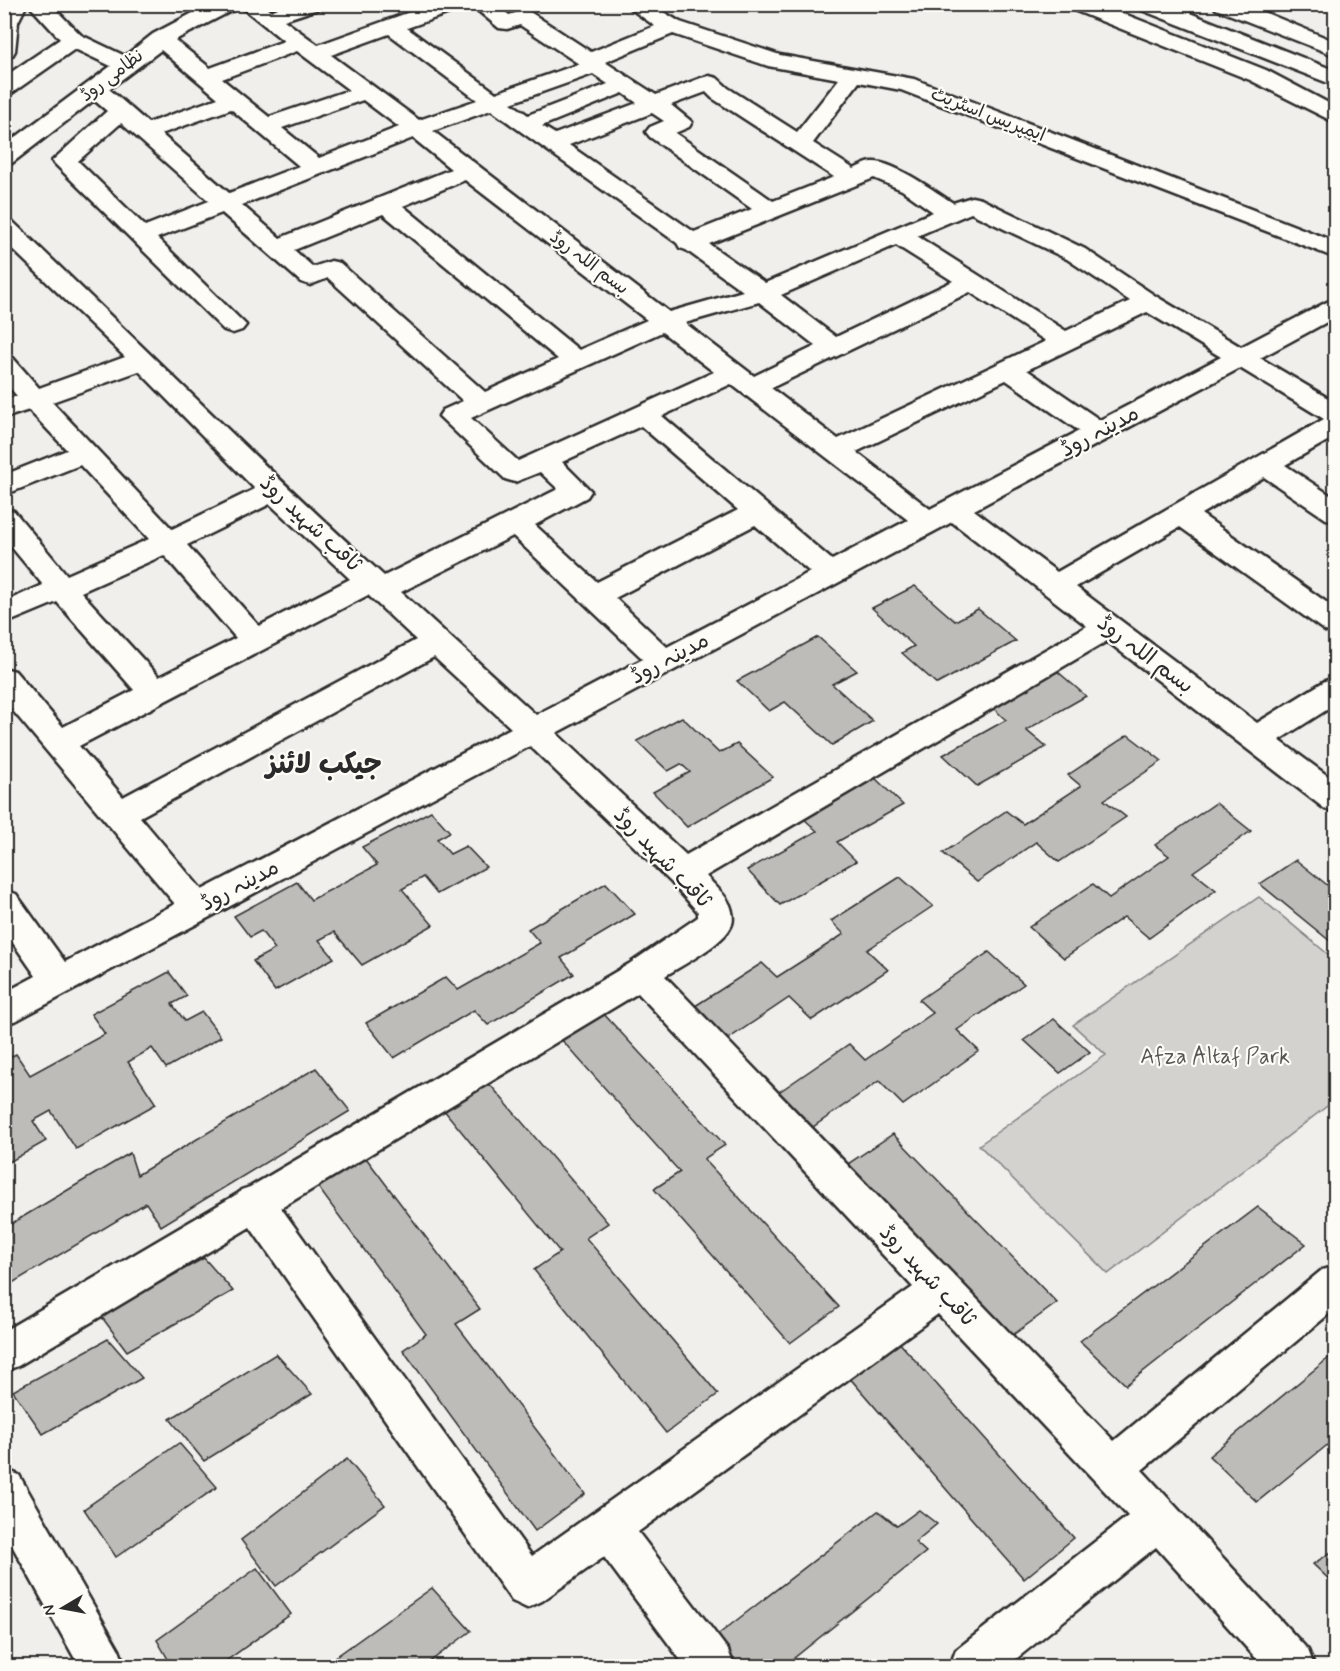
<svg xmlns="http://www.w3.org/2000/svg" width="1340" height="1671" viewBox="0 0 1340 1671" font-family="Mynerve,'Playpen Sans Arabic',sans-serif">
<rect width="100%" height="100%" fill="#f0efeb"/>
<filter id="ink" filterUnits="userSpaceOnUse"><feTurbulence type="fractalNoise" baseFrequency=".0167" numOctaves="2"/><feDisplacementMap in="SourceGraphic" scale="12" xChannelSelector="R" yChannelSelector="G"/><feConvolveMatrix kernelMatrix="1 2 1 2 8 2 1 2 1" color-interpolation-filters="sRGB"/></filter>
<g filter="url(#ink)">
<polygon fill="#d3d2cf" stroke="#7f7e7d" stroke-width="1.5" points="1259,897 1335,960 1335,1100 1108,1274 979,1145 1106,1055 1073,1025"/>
<g fill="#bdbcb8" stroke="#2b2b2b" stroke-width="1.5">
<polygon points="915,586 955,621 978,609 1016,641 937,684 902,653 914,646 872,608"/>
<polygon points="818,637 857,671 832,684 873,721 832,745 785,702 769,711 737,681"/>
<polygon points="1057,671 1086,696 1026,730 1046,747 977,786 943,755 1006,720 992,707"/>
<polygon points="682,717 719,753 737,744 773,777 687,827 653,792 690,772 681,764 668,771 637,741"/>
<polygon points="1128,735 1162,761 1104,800 1126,817 1059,862 1036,842 977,882 943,853 1006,811 1023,824 1081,786 1068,775"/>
<polygon points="875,778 903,805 837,842 856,861 780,905 747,870 817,831 803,818"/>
<polygon points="1216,803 1251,831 1193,872 1216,890 1149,938 1124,917 1064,958 1029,927 1093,884 1109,898 1169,856 1155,845"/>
<polygon points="431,811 450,832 437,839 450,854 466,846 486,867 437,894 423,877 402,889 433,925 362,965 334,932 319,940 334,958 275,991 253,961 275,949 261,931 250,937 234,916 297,882 311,900 377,865 362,847"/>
<polygon points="1296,860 1336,892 1336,946 1260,884"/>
<polygon points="900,877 933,906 867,950 888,970 812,1020 789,998 722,1043 689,1010 762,963 777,977 844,934 831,921"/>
<polygon points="606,883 635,914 561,958 574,974 488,1025 474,1010 394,1058 366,1023 446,977 458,990 540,943 528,929"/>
<polygon points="989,952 1024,984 957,1030 979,1051 903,1105 879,1081 810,1129 776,1094 849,1044 865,1060 933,1013 919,1000"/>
<polygon points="169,972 187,996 172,1004 185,1021 202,1012 221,1037 166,1068 152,1048 128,1062 156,1104 76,1149 51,1111 33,1121 46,1141 4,1165 4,1060 16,1054 30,1075 105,1034 91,1014"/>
<polygon points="601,1011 725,1145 704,1159 839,1307 790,1343 654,1189 680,1172 559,1037"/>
<polygon points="1054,1019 1090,1052 1060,1073 1024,1040"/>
<polygon points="316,1068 350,1111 161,1226 146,1203 4,1288 4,1228 130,1153 137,1175"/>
<polygon points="487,1081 608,1223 586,1238 718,1394 666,1433 534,1270 560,1252 443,1109"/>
<polygon points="893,1134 1057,1303 1010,1337 848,1164"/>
<polygon points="360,1150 480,1309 456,1324 585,1494 535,1531 403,1350 426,1334 312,1179"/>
<polygon points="1258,1207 1306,1244 1126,1385 1080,1341"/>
<polygon points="204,1258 233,1291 127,1351 101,1316"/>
<polygon points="108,1339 142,1378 43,1434 13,1391"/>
<polygon points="897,1340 1074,1538 1024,1579 848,1376"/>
<polygon points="1336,1352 1336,1438 1257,1502 1209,1456"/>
<polygon points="276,1354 312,1394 204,1461 170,1419"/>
<polygon points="179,1443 217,1487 116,1557 84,1509"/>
<polygon points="347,1459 385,1505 276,1586 241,1540"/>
<polygon points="919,1510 937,1524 915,1542 926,1552 784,1666 733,1666 711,1640 878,1511 897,1526"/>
<polygon points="1336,1549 1336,1586 1313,1564"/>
<polygon points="257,1568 291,1614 219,1666 172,1666 157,1640"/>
<polygon points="432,1588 471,1631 424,1666 323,1666"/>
</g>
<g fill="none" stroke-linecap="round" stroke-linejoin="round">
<defs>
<g id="minor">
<polygon points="6,4 27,4 18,22 15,51 12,56 4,57"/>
<path d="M28,4H50L81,35L125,56L153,34L210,4H237L235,9L175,40L210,68L284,41L238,4H262L271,11L288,4H320L318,9L284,20L318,45L432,4H463L461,9L407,28L496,93L579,64L520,25L507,29L499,28L470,4H495L509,15L522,11L530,12L591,52L655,26L624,4H650L680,22L780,55L914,79L1336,242V258L901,90L859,82L813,143L854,169C860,166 866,163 872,162C892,160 936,192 953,203L972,197L981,199L1085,249L1157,297L1241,347L1327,302L1336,299V317L1260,358L1336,403V436L1285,465L1336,499V521L1326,519L1264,477L1201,514L1336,609V634L1325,631L1180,527L1076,587L1257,723L1325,681L1336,678V704L1279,740L1336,782V812L1325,809L1107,641L706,876C714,885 725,894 730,905C732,910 734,919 732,924C726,943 682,965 665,976L1114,1441L1322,1270L1336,1266V1308L1142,1470L1308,1650L1314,1666H1263L1156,1547L1007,1666H950L956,1650L1128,1516L938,1314L638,1532L728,1650L734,1666H685L604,1557L542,1601L527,1608L512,1601L250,1227L18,1366L4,1371V1331L239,1193L241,1190L250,1187L629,964L698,917V912L671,882L530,746L17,1020L4,1024V993L36,976L4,930V890L16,894L65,962L175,904L4,700V668L15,671L63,727L134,690L57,602L4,624V602L43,585L4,538V509L14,511L67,575L149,539L80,465L4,495V475L67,450L29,410L4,418V401L17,396L4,381V356L13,358L39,388L125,357L4,241V220L13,222C137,340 257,461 384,576L558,489L540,472L515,482L505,479L439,416L443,410L463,401L328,278L310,285L301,282L222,213L157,238L246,325L242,330L233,333L224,330L52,161L107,111L94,100L12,163L4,165V146L111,66L75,49L12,93L4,95V77L60,39ZM389,34L477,100L419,120L331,55ZM673,34L768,66L839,79L797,132L728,88L717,78L709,76L701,78L656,95L605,62ZM161,50L218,98L148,123L109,89ZM297,51L349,90L269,117L222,79ZM593,74L608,84L528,115L511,103ZM706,92L712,98L834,177L773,201L675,133L689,127L692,122L671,105ZM623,93L637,103L555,134L542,126ZM363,100L399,127L319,158L282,128ZM231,109L299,166L229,193L161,134ZM491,110L677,243L680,248L686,250L743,291L669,312L433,131ZM652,113L664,121L650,127L646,132L650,137L752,209L694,232L569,145ZM121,123L209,201L145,226L78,161ZM413,138L451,169L280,238L242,205ZM874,178L902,190L933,212L765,283L709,244ZM465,180L647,320L579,350L403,206ZM971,213L1067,259L1130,301L1066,331L917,236ZM383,214L558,359L485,392L340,263L331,261L313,267L294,250ZM896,245L953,281L836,337L781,295ZM970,292L1046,341L838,439L771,388ZM759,302L816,346L754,376L685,323ZM1147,312L1221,357L1100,420L1027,370ZM662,332L714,372L518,461L471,418ZM1240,368L1324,419L1057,572L974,510ZM139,371L255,489L172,529L52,402ZM1006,380L1079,431L930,509L856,452ZM731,384L908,520L832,560L662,416ZM641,426L738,510L597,582L535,525L587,497L591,491L562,462ZM270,504L350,579L259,626L187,545ZM952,522L1087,626L686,855L556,733ZM755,525L810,572L667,647L615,598ZM513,536L643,659L536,715L401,592ZM164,555L236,638L159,677L81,592ZM368,595L416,640L123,797L79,746ZM434,657L511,728L202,890L140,817ZM638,993L913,1287L532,1556L281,1208Z"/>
<polygon points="1069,4 1099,4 1266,70 1336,107 1336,123 1250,80 1071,9"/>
<polygon points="4,1469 19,1475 119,1650 125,1666 79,1666 4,1531"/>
</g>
<g id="major">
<polygon points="1137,4 1167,4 1336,71 1336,86 1139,9"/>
<polygon points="1214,4 1244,4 1336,42 1336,56 1216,9"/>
</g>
</defs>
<use href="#minor" stroke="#2b2b2b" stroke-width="5"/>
<use href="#major" stroke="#2b2b2b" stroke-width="5"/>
<use href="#minor" fill="#fdfcf7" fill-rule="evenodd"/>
<use href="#major" fill="#fdfcf7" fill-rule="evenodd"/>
</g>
</g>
<g text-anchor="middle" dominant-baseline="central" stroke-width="4.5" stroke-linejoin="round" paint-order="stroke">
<g font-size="18" fill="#2b2b2b" stroke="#fdfcf7">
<text transform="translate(112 76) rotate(-37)">نظامی روڈ</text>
<text transform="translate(988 115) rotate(21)">ایمپریس اسٹریٹ</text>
<text transform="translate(589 263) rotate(37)">بسم اللہ روڈ</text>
</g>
<g font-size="22" fill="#2b2b2b" stroke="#fdfcf7">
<text transform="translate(1100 432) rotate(-28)">مدینہ روڈ</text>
<text transform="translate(310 524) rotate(43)">ثاقب شہید روڈ</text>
<text transform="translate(1145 655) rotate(37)">بسم اللہ روڈ</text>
<text transform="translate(670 659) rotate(-28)">مدینہ روڈ</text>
<text transform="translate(662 858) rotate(46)">ثاقب شہید روڈ</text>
<text transform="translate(240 886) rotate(-28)">مدینہ روڈ</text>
<text transform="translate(927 1276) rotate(47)">ثاقب شہید روڈ</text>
</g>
<g font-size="22" fill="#555554" stroke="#fdfcf7">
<text x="1215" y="1057">Afza Altaf Park</text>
</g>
<g font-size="28" font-weight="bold" fill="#2b2b2b" stroke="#fdfcf7">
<text x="324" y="765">جیکب لائنز</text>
</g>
</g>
<rect width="1340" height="1671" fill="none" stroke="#fdfcf7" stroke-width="24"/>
<rect x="12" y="12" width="1316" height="1647" fill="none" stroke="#2b2b2b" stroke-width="2" filter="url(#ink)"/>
<g transform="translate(63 1608) rotate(260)" stroke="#fdfcf7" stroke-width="4.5" paint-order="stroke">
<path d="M0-4.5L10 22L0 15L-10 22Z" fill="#2b2b2b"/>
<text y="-9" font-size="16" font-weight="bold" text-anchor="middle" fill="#2b2b2b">N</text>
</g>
</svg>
